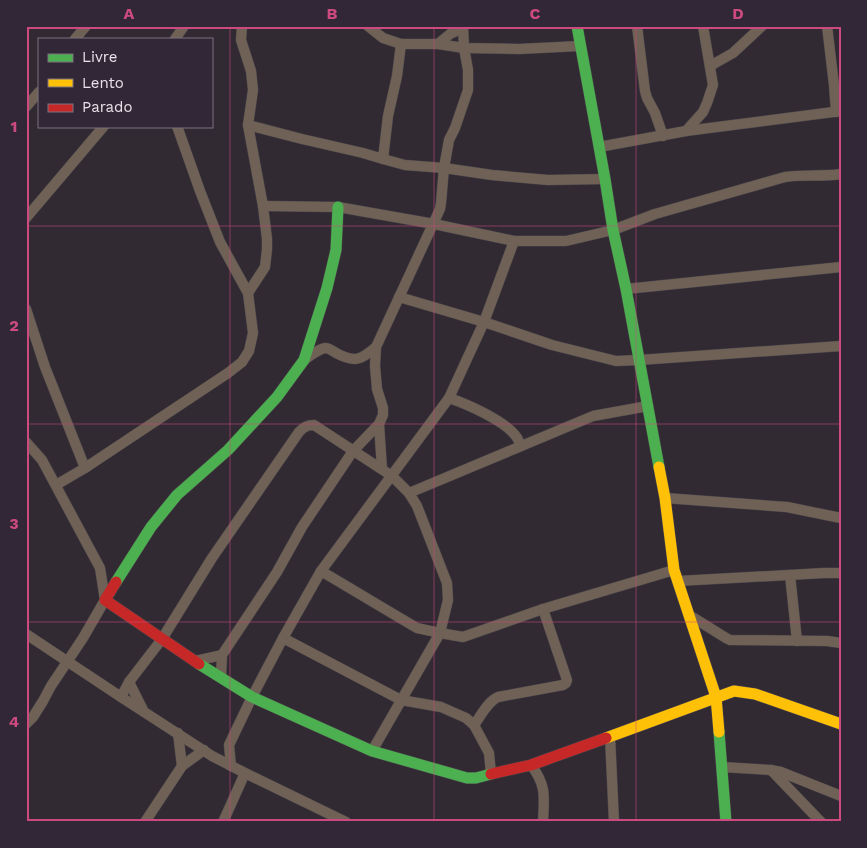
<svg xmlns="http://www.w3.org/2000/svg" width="867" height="848" viewBox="0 0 867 848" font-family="'Work Sans',sans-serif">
<rect width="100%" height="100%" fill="#312a32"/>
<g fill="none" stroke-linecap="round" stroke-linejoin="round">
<defs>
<g id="street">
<polyline points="242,26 241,40 251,71 253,90 248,125 263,206 267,239 267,249 265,267 248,293"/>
<polyline points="368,26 383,38 401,44 438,44 464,48 519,49 580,46"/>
<polyline points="637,26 645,91 647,98 655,113 663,136"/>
<polyline points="827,26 834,85 836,112"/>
<polyline points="75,39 86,26"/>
<polyline points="175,39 184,26"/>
<polyline points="438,44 450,34 463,28"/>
<polyline points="710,66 733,53 762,26"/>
<polyline points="26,107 39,92"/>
<polyline points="248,125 302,139 363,153 383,159 388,116 397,76 401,44"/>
<polyline points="686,131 703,112 707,103 713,85 703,26"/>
<polyline points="599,147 686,131 841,111"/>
<polyline points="383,159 405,165 444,168 492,175 548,180 605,179"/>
<path d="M263,206L338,207L434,224L514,241H566L613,230L655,214L785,177C804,174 822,177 841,174"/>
<polyline points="26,218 104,126"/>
<polyline points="626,289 841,267"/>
<polyline points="399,297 484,322 552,345 616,361 639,360 841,346"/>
<polyline points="26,309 45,367 85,468"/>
<path d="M304,360C309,357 318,349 325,348C329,348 333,351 336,353C355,363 361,360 376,347"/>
<path d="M449,398C467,404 503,420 515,435C518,438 519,442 521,446"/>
<polyline points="379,424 382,469"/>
<polyline points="26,442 42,460 100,568 105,600 83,638 51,686 43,701 33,717 26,724"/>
<polyline points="56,485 85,468 228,373 242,362 249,351 253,333 248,293 220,242 200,191 177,126"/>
<polyline points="409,493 593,416 648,406"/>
<polyline points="665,498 787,507 841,518"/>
<polyline points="321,571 400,618 417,628 440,633 463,637 543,609 674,570"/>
<polyline points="790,575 797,641"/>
<polyline points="678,581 824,573 841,573"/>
<polyline points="689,615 726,638 730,640 827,641 841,643"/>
<polyline points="26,634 121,697 212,756 245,773 346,822"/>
<polyline points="283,638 401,700 441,707 466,718 474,725 489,753 491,774"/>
<polyline points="195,661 222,655"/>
<polyline points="221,677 222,655 277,572 302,527 353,451 379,424 383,415 383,408 377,389 375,366 376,347 440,209 441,203 444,168 449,140 455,128 468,90 468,70 464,48 463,26"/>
<polyline points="129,682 143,710"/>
<path d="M121,697L129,682L162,639L212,558L299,432C304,427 307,425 314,425L392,476L409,493L417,506L447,583L448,600L440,633L372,751"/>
<path d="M474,725C481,716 487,702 498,697L563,685L566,683L567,680L543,609"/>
<polyline points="178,733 182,766"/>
<polyline points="610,736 614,822"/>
<path d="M531,765C547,786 544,797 543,822"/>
<polyline points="231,766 229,745 252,697 283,638 321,571 449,398 484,322 514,241"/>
<polyline points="722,767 771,770 781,772 841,796"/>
<polyline points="771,770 821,822"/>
<polyline points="145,822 182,766 204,750"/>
<polyline points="223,822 245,773"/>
</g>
<g id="fast">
<polyline points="577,26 605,179 613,230 626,289 659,467"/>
<polyline points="116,582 151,527 177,495 228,450 277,397 304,360 327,288 336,250 338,207"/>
<polyline points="199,664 252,697 372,751 467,778 476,778 491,774"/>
<polyline points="719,732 726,822"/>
</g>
<g id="slow">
<polyline points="659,467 665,498 674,570 716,697 719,732"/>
<polyline points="606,738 734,691 755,694 841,724"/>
</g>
<g id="jam">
<polyline points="116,582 105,600 199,664"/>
<polyline points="491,774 531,765 606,738"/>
</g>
</defs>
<use href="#street" stroke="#4a454b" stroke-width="11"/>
<use href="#fast" stroke="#4a454b" stroke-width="12"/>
<use href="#slow" stroke="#4a454b" stroke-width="12"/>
<use href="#jam" stroke="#4a454b" stroke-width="12"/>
<use href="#street" stroke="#6f6155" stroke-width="10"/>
<use href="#fast" stroke="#4caf50" stroke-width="11"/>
<use href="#slow" stroke="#ffc107" stroke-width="11"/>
<use href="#jam" stroke="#c62828" stroke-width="11"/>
</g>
<path fill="none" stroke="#cc4a7f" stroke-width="1" stroke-opacity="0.55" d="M230,26V822M434,26V822M636,26V822M26,226H841M26,424H841M26,622H841"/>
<rect width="867" height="848" fill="none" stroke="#322736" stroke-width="55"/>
<rect x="38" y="38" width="175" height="90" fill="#322736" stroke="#7b727e"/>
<rect x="48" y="54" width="25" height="8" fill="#4caf50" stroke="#7b727e"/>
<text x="82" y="62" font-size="15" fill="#e9e2eb">Livre</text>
<rect x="48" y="79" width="25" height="8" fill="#ffc107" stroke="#7b727e"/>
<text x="82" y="88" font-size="15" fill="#e9e2eb">Lento</text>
<rect x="48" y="104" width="25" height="8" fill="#c62828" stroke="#7b727e"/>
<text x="82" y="112" font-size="15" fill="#e9e2eb">Parado</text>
<rect x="28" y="28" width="812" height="792" fill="none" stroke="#cc4a7f" stroke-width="2"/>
<g font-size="16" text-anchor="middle" font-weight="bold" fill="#cc4a7f">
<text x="129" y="19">A</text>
<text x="332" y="19">B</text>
<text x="535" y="19">C</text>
<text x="738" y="19">D</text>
<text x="14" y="132">1</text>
<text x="14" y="331">2</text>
<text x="14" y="529">3</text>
<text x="14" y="727">4</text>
</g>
</svg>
